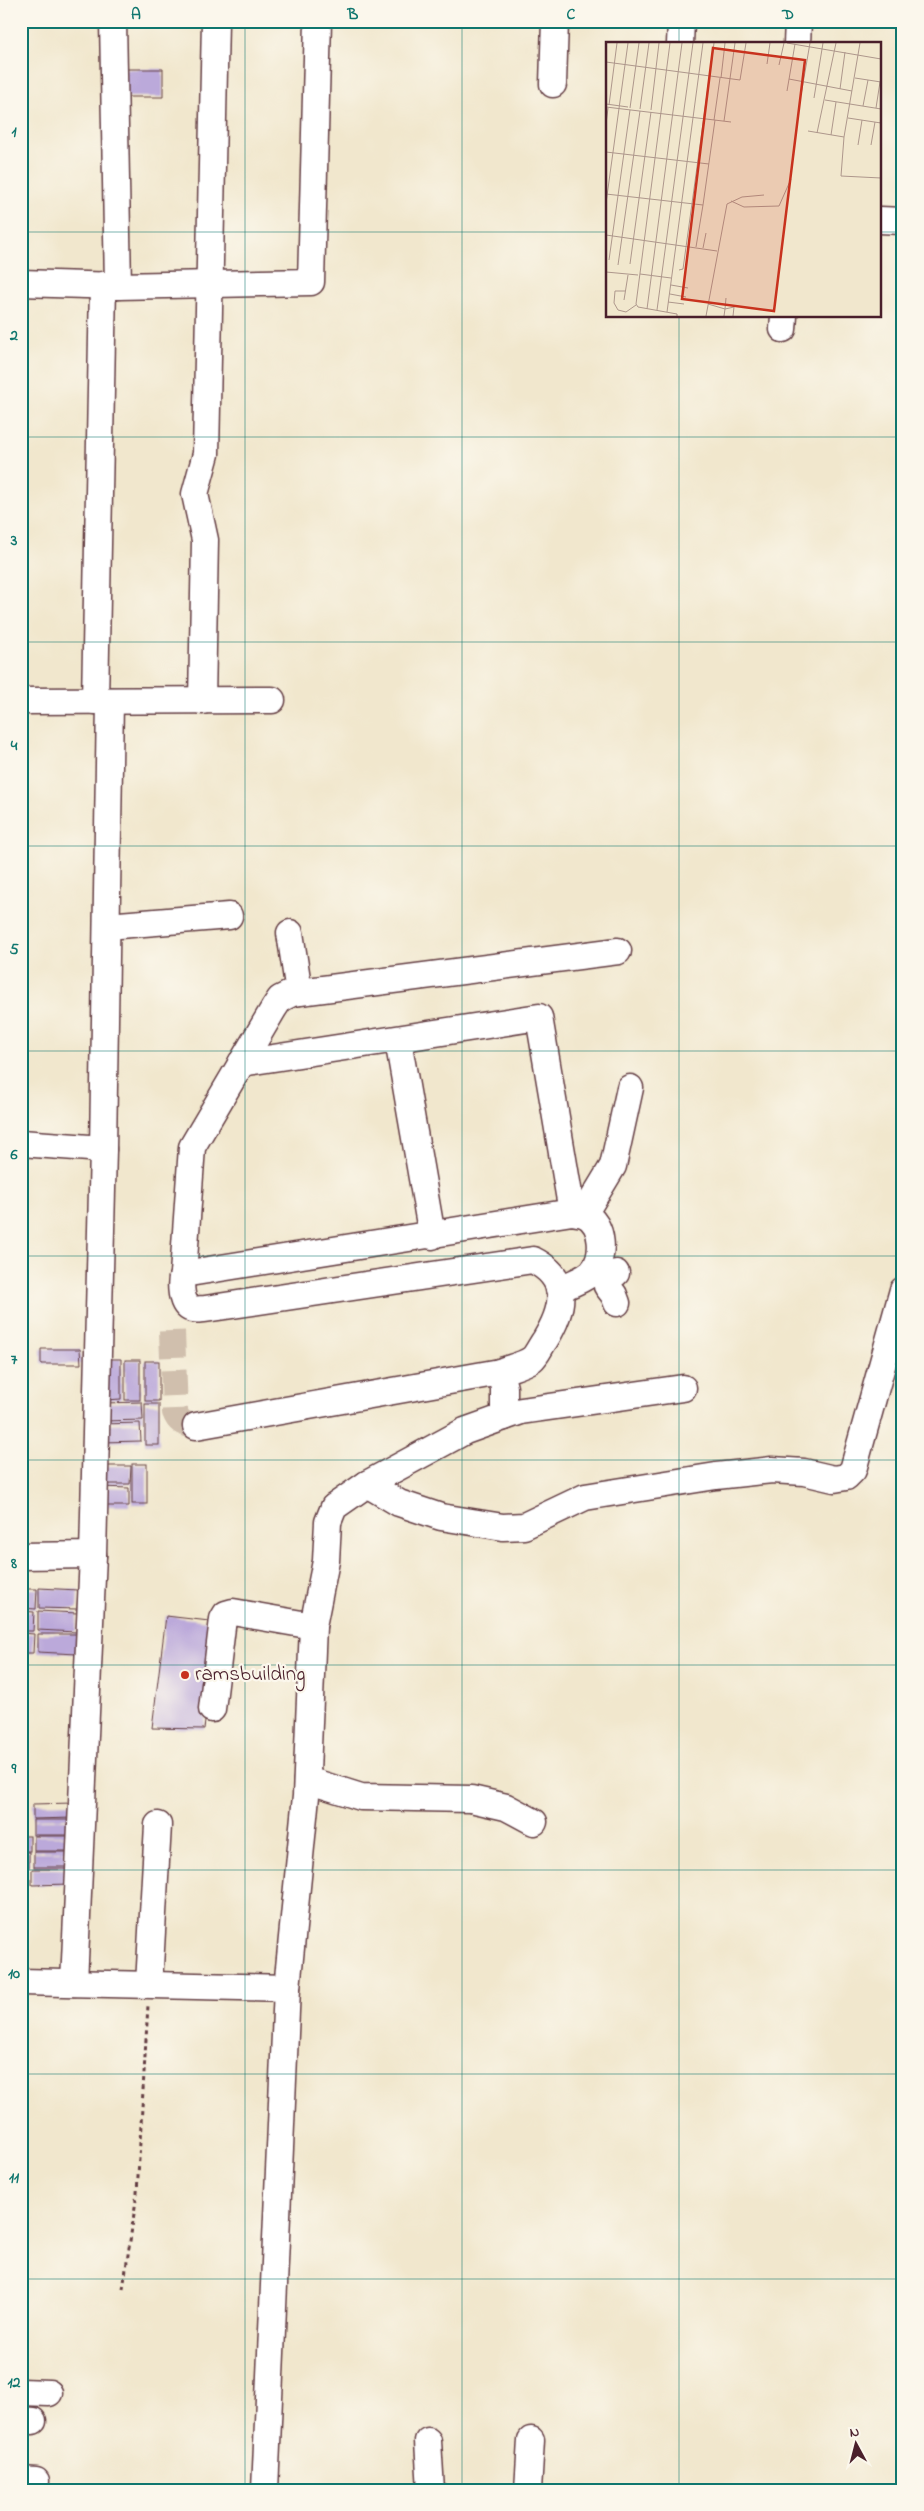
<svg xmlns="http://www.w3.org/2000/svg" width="924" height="2511" viewBox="0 0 924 2511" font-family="'Indie Flower',sans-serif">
<rect width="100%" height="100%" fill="#fbf7ec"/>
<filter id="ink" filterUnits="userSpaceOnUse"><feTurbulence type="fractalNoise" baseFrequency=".02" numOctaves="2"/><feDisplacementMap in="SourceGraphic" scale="10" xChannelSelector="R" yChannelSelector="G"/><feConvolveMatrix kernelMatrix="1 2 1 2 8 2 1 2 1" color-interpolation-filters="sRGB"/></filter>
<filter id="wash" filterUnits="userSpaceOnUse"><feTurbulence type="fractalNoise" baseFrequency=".0096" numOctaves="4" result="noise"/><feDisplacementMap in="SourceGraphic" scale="20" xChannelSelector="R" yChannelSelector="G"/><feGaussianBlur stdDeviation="1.12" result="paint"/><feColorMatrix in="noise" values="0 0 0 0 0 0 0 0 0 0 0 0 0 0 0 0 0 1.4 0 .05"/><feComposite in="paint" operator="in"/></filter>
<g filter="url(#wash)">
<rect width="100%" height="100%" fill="#f1e7cd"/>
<g id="blocks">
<g fill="#bba9da">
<polygon points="125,69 163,69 163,97 124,97"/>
<polygon points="41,1349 80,1349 81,1364 41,1364"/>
<polygon points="106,1359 121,1359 121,1399 106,1400"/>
<rect x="125" y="1360" width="15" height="40"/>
<rect x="145" y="1361" width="14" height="40"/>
<polygon points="142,1402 143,1420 104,1421 104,1403"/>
<rect x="145" y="1404" width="14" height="41"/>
<polygon points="140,1423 141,1441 102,1442 101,1424"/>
<rect x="132" y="1464" width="15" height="40"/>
<polygon points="101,1466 131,1466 130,1484 101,1484"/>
<polygon points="100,1487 129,1488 129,1506 100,1506"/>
<polygon points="39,1588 78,1590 77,1609 39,1608"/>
<polygon points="21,1589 37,1589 36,1609 21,1608"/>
<polygon points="21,1611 34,1612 33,1631 21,1631"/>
<polygon points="38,1611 77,1613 76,1632 38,1630"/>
<polygon points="166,1616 218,1622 204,1729 152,1728"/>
<polygon points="21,1633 34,1634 33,1653 21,1653"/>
<polygon points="38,1634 78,1634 77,1654 38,1652"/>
<polygon points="73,1803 73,1818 33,1819 33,1804"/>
<rect x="33" y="1820" width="39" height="15"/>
<rect x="21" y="1836" width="9" height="15"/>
<rect x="34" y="1836" width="39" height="15"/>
<rect x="21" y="1852" width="8" height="15"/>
<rect x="34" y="1852" width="39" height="15"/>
<polygon points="32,1869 71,1869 71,1884 32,1885"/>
</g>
</g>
</g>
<g filter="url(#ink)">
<use href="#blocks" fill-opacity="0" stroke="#633d43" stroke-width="1"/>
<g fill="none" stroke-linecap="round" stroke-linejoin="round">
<path stroke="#d0bfad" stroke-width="26" stroke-dasharray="26 13" stroke-linecap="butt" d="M172,1331L175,1412C179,1423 185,1424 196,1426"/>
<defs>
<g id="minor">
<polyline points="113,21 118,286"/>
<polyline points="680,44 681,21"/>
<polyline points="797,44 798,21"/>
<polyline points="553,84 555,21"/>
<polyline points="880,220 903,221"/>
<polyline points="21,283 118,286 311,282 318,21"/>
<polyline points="783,329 784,316"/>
<polyline points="21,701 272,700"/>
<polyline points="95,701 103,285"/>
<polyline points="202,701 205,540 195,494 206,454 215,21"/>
<polyline points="107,926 229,916"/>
<polyline points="290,933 299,992"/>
<polyline points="398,1040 432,1236"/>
<polyline points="241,1063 539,1017 572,1212"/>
<polyline points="21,1143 103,1149"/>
<polyline points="584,1214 613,1166 630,1088"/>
<polyline points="616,1273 610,1278 607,1286 614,1295 617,1303"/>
<path d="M183,1274L572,1212C575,1213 581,1213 584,1214C604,1223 606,1259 591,1273C583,1280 569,1285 559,1289"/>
<path d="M504,1417V1388L500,1372C509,1368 524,1365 532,1359C537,1355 541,1345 545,1340C564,1309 571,1279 533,1260L205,1309C201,1309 196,1310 192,1309C180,1305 180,1283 183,1274L192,1147L274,1008L280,999L292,993L618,951"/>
<polyline points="196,1426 500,1372"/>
<polyline points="367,1484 399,1503 441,1517 503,1527 524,1526 585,1497 716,1476 772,1470 804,1472 834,1479 846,1477 853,1470 903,1290"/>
<polyline points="21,1556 93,1555 103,1149 110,701"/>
<polyline points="212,1709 223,1619 226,1614 233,1612 313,1626"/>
<polyline points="307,1780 361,1797 471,1799 506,1807 534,1822"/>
<polyline points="21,1982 287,1988"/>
<polyline points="74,1983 93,1555"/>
<polyline points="149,1984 158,1825"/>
<polyline points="21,2392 49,2393"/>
<polyline points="21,2420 33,2421"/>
<polyline points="428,2441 431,2490"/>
<polyline points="21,2480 36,2481"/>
<polyline points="265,2490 287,1988 306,1796 313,1626 326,1561 328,1522 334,1507 367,1484 465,1431 521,1411 683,1388"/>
<polyline points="528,2490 531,2440"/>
</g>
</defs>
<use href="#minor" stroke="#633d43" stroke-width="29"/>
<polyline stroke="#633d43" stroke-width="3" stroke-dasharray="4 4" stroke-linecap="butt" points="123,2289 137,2193 148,2005"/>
<use href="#minor" stroke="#fff" stroke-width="26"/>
</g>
</g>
<path fill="none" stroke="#0f766e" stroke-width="1" stroke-opacity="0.55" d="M245,21V2490M462,21V2490M679,21V44M21,232H608M880,232H903M679,316V2490M21,437H903M21,642H903M21,846H903M21,1051H903M21,1256H903M21,1460H903M21,1665H903M21,1870H903M21,2074H903M21,2279H903"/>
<circle fill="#c8321e" stroke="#fbf7ec" stroke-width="2" cx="185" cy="1675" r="5"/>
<g text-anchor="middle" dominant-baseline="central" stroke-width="4.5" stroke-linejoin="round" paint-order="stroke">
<g font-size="21" fill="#4a1f2b" stroke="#fbf7ec" text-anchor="start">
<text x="195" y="1675">ramsbuilding</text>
</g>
</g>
<g transform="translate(606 42)">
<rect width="275" height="275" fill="#f1e7cd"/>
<path fill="none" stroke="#ae978c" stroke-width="1" d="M64,1L30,262L32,265L71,272V274M181,1L275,17M254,1L238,95L235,134L275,136M0,20L134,38L140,1M161,22L164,1M173,23L178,1M115,36L119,1M249,36L275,40M183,37L246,49M234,47L239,10M181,49L189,2M195,53L204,1M208,56L217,1M219,58L275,67M0,62L22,65M3,63L11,1M257,64L262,38M0,65L125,80M24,66L33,1M270,66L274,40M34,67L43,1M45,68L53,1M242,76L275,81M108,78L114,36M118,79L129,1M0,82L2,66M202,89L238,95M211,91L230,1M225,93L230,60M252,103L256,78M265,103L269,80M0,110L103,122M0,152L97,163L109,78M125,159L138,165L173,164L185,137M0,161L22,1M0,193L111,209M90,205L97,163M97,206L100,191M3,218L24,68M24,222L45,70M12,223L34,69M73,228L77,227L108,1M0,230L32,233M34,232L65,236M65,243L82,246M19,249H9L8,261L12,268L20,270L30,263M64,252L80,255M18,258L22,233M62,260L78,262M102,262L119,267L120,256M41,267L76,1M51,268L87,1M61,270L97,1M100,274L121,162L136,155L158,153M118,274L119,267L128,265L127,274"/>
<path fill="#c8321e" fill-opacity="0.15" stroke="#c8321e" stroke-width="2.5" d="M107,6L199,18L168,269L76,257Z"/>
<rect width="275" height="275" fill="none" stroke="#4a1f2b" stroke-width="2.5"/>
</g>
<rect width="924" height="2511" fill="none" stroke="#fbf7ec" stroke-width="55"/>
<g transform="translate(856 2444) rotate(353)" stroke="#fbf7ec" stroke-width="4" paint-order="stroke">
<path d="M0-4L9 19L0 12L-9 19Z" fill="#4a1f2b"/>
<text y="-8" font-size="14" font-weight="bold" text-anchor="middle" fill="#4a1f2b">N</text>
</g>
<rect x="28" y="28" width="868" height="2456" fill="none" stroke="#0f766e" stroke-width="2"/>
<g font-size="16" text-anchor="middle" font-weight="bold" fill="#0f766e">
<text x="136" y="19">A</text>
<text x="353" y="19">B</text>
<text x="571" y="19">C</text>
<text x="788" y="19">D</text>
<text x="14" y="136">1</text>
<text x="14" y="340">2</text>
<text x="14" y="545">3</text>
<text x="14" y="750">4</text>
<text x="14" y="954">5</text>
<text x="14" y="1159">6</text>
<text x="14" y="1364">7</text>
<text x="14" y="1568">8</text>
<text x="14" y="1773">9</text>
<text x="14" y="1978">10</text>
<text x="14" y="2182">11</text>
<text x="14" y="2387">12</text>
</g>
</svg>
